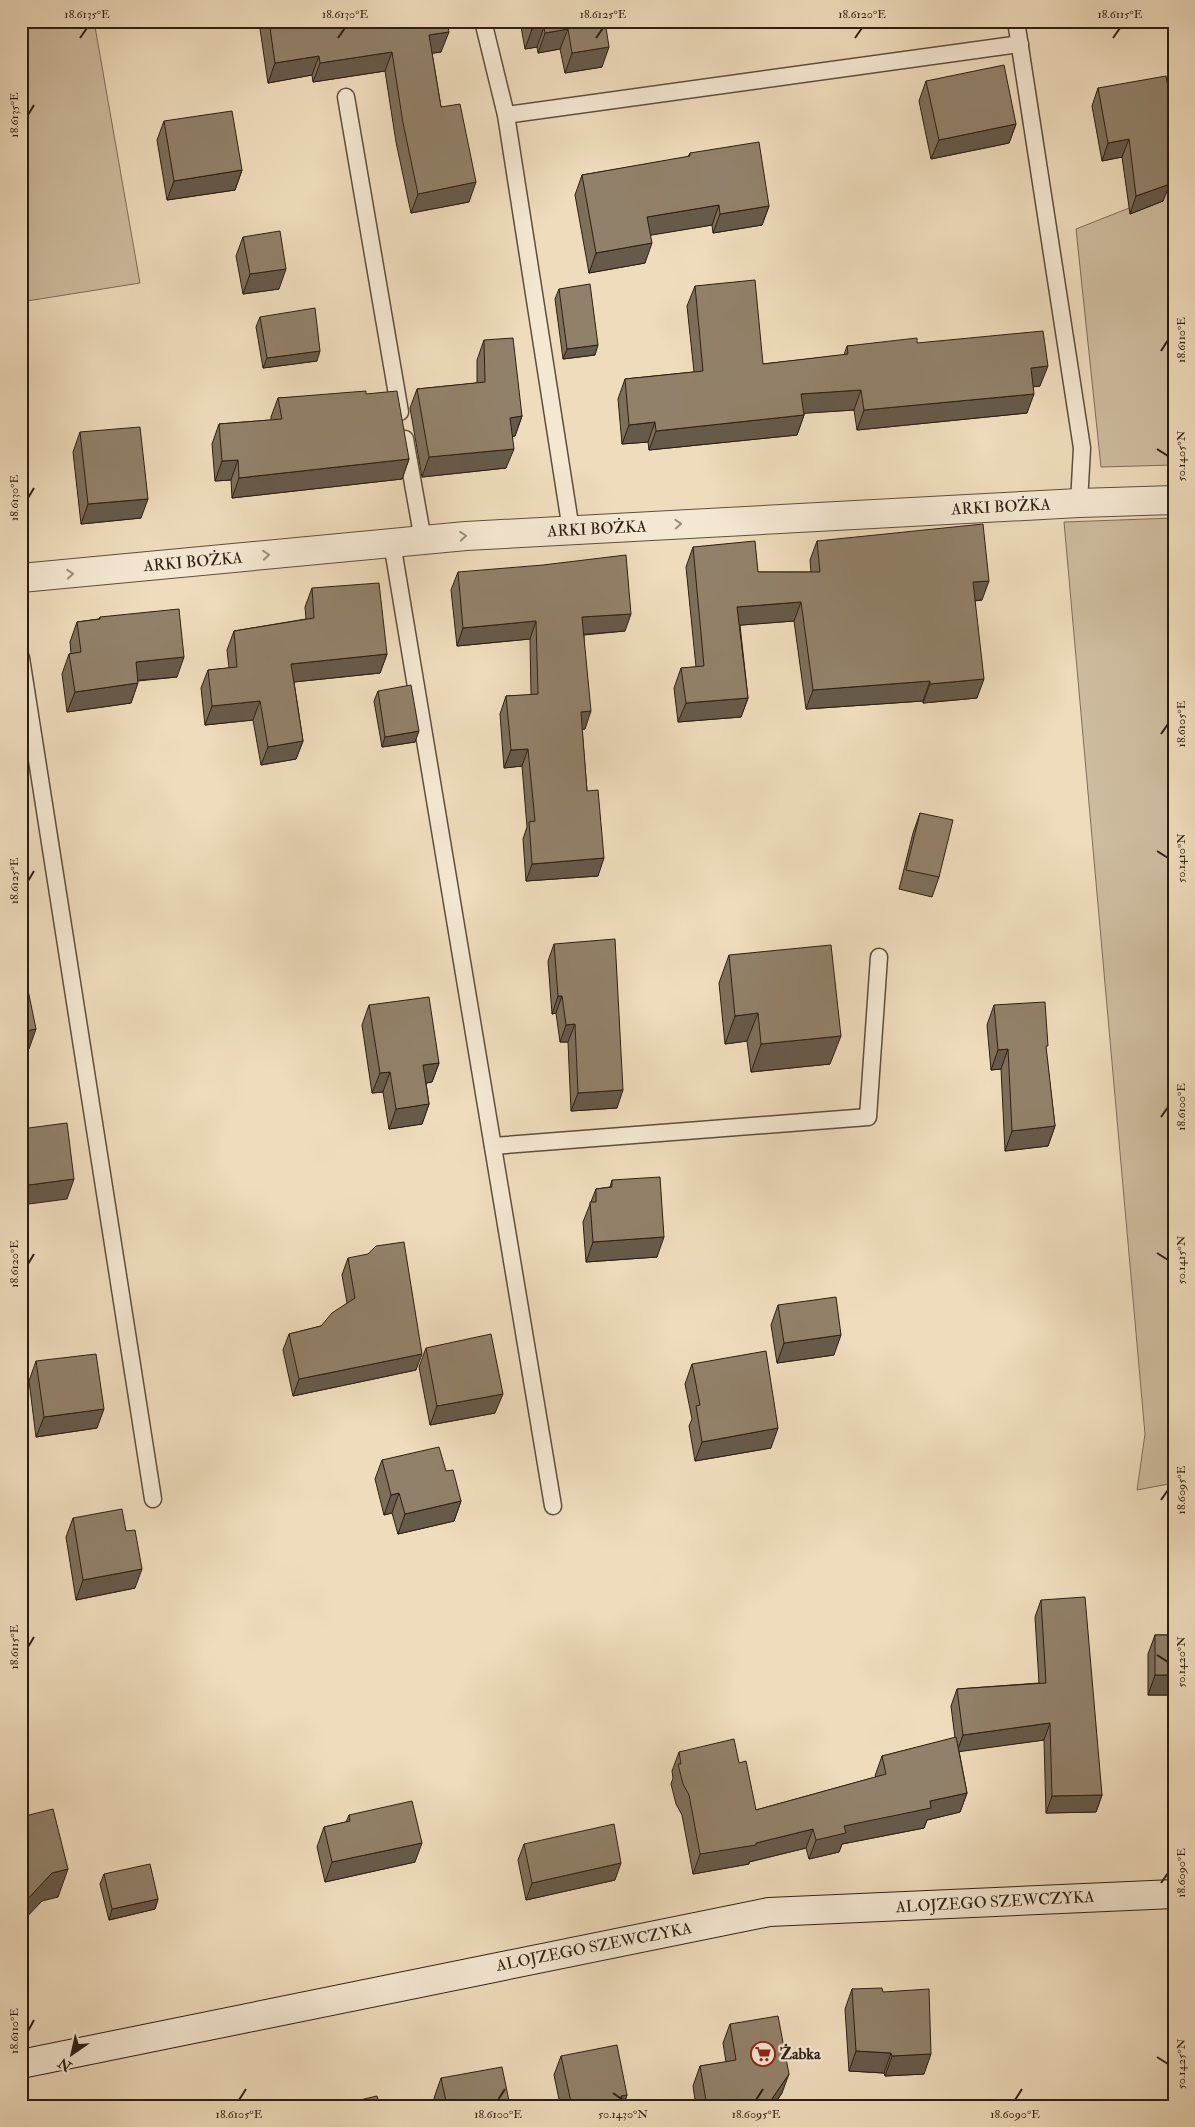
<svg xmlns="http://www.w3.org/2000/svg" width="1195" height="2127" viewBox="0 0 1195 2127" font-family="'IM FELL Double Pica',serif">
<rect width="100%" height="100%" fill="#efdcbc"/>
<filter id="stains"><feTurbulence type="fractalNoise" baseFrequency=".004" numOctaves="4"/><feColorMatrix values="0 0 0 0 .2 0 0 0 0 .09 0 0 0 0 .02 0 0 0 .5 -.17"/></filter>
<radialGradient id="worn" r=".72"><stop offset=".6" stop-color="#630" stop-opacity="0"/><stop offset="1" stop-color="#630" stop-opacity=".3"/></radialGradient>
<g fill="#cebc9f" stroke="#7e6d58">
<polygon points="21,21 94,21 140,283 21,302"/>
<polygon points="1174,155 1174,465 1101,467 1076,229 1162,195"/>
<polygon points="1174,518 1174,1483 1137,1490 1145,1434 1064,522"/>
</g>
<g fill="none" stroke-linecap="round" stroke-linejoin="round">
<defs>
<g id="lane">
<polyline points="483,21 506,115 571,530"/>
<polyline points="1016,21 1082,448 1079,503"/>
<polyline points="346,97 400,412"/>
<polyline points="506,115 1020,44"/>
<polyline points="405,439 423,540"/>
<polyline points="392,543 553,1506"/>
<polyline points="21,658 153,1499"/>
<polyline points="493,1146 868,1117 879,957"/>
</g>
<polyline id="street" points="21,578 466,536 1079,503 1174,500"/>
<polyline id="secondary" points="21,2064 769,1912 1174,1894"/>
</defs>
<use href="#lane" stroke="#5e4e3c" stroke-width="19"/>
<use href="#street" stroke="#5e4e3c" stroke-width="30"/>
<use href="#secondary" stroke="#2e1e12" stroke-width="30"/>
<use href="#lane" stroke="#f5e8d3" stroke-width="16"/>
<use href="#street" stroke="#f5e8d3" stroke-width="28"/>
<use href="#secondary" stroke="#f5e8d3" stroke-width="28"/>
</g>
<g fill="#7e6f5b" stroke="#2e1e12">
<polygon points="262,21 447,21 441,52 432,53 441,107 469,202 411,213 396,142 385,71 313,82 312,75 268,83 260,29"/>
<polygon points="520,21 610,21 605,22 602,67 565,73 560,49 538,53 537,47 525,49"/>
<polygon points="926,81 1016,124 1009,143 931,159 919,101"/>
<polygon points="1098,88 1174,122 1163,201 1130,214 1122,157 1102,161 1092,106"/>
<polygon points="164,121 242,170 235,190 167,200 157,140"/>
<polygon points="690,153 769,206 762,225 713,233 712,225 650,235 645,263 589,273 575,195 582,175 688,157"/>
<polygon points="243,237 279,289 243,294 236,256"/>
<polygon points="695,286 763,364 844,355 847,346 917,343 1040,386 1033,386 1027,413 857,430 854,410 804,413 804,415 797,435 649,450 648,442 622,444 618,399 625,379 694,372 687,306"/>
<polygon points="559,289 595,355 563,359 555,299"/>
<polygon points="260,317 317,361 263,368 256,327"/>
<polygon points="484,340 522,416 515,436 512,436 506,468 422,477 410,408 417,389 477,383 477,360"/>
<polygon points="366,394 409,459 402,479 232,498 231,480 215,481 212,444 219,424 271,420 271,417 278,398"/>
<polygon points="80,432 141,518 81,524 73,452"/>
<polygon points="817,541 982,600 975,601 977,698 923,703 923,701 806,709 794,621 740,625 748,698 741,717 678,722 674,688 681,668 696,667 686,567 693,547 758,572 811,572 810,560"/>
<polygon points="458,572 625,631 584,635 585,729 582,729 587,791 598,876 526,881 523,839 527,827 522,766 504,768 500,714 506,696 531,695 530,639 457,646 451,590"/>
<polygon points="312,588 387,654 380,673 294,682 303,741 296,759 261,765 253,720 205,725 201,688 208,670 229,668 227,650 234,631 306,619 305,607"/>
<polygon points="100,617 177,677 138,681 131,703 67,712 62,674 69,654 71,654 70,642 77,622 99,619"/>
<polygon points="378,691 415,742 382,747 374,701"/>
<polygon points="920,813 939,877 932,897 899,889 913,833"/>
<polygon points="554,944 617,1108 571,1111 568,1042 560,1042 556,1013 552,1014 548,961"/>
<polygon points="729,955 830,1064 751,1072 747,1041 725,1044 719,983"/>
<polygon points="369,1005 439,1063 432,1082 426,1083 429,1104 422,1124 389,1129 383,1092 372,1093 362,1025"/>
<polygon points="994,1005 1046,1052 1055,1126 1048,1146 1005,1151 1001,1069 991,1070 987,1025"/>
<polygon points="612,1180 657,1257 586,1262 583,1222 596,1189 610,1187"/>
<polygon points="348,1258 416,1370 293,1396 283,1350 289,1334 321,1326 347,1303 342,1275"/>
<polygon points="778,1305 834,1355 777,1363 771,1325"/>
<polygon points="426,1348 495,1413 430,1425 419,1367"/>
<polygon points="36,1361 97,1428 36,1437 29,1381"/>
<polygon points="692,1364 771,1448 695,1461 689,1426 692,1419 685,1384"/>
<polygon points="382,1460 446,1471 461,1501 454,1521 398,1534 392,1513 384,1515 375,1479"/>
<polygon points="73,1518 135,1588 76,1600 66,1537"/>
<polygon points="1041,1600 1102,1795 1096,1812 1046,1813 1044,1740 959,1751 967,1793 960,1812 927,1820 924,1828 842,1844 839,1852 809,1859 806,1848 749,1862 749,1864 693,1874 682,1815 676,1804 671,1784 673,1778 672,1771 679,1752 739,1763 756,1810 876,1777 875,1776 882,1756 955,1738 951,1706 957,1689 1039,1683 1035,1617"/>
<polygon points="1155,1635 1174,1635 1174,1695 1148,1695 1148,1654"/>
<polygon points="349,1815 415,1862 325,1882 317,1847 324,1827 346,1822"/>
<polygon points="524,1844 615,1880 526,1900 518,1860"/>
<polygon points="104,1874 158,1899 155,1909 109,1920 100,1884"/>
<polygon points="852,1989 883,1992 924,2074 885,2076 884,2073 849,2071 845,2009"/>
<polygon points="730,2024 782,2093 773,2106 696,2106 693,2086 700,2066 726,2062 723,2043"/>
<polygon points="561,2056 627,2095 623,2106 560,2104 554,2075"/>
<polygon points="441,2078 510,2106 436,2106 434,2098"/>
</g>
<g fill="#665a4a" stroke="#2e1e12">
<polygon points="544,27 537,47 525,49 532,29"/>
<polygon points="568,29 560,49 538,53 545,33"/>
<polygon points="449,32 441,52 422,55 429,35"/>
<polygon points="609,47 602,67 565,73 572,53"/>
<polygon points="392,52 385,71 313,82 320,63"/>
<polygon points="319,56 312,75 268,83 275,63"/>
<polygon points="1016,124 1009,143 931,159 939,140"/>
<polygon points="1129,139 1122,157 1102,161 1108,143"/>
<polygon points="242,170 235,190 167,200 174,181"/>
<polygon points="476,182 469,202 411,213 418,194"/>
<polygon points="1170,184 1163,201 1130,214 1136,196"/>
<polygon points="719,205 712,225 640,237 647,217"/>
<polygon points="769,206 762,225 713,233 720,214"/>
<polygon points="652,243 645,263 589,273 596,253"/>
<polygon points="286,269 279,289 243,294 250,274"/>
<polygon points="598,345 595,355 563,359 567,349"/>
<polygon points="320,351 317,361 263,368 267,358"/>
<polygon points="1048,366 1040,386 1024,388 1031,368"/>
<polygon points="861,390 854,410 794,414 801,394"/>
<polygon points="1034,394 1027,413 857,430 864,410"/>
<polygon points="804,415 797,435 649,450 656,431"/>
<polygon points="522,416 515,436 503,437 510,418"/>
<polygon points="655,422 648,442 622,444 629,425"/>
<polygon points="514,449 506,468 422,477 429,457"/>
<polygon points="409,459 402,479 232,498 239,478"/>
<polygon points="238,460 231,480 215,481 222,461"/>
<polygon points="148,499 141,518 81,524 88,504"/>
<polygon points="989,581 982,600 965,601 973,582"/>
<polygon points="801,602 794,621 730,626 737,607"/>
<polygon points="631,614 625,631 576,635 582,617"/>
<polygon points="536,621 530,639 457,646 463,628"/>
<polygon points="387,654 380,673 284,683 291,664"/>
<polygon points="184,657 177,677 129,681 136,662"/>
<polygon points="984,679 977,698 923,703 930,684"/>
<polygon points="930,681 923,701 806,709 813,690"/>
<polygon points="138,683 131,703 67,712 75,692"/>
<polygon points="748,698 741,717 678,722 686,703"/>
<polygon points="260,701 253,720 205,725 212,706"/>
<polygon points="591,711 585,729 574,730 581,712"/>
<polygon points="419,731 415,742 382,747 385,737"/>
<polygon points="303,741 296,759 261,765 268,747"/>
<polygon points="528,749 522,766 504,768 511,750"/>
<polygon points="604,858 598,876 526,881 532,864"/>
<polygon points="558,996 562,996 556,1013 552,1014"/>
<polygon points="758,1013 747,1041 725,1044 735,1016"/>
<polygon points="575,1024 568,1042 560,1042 566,1025"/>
<polygon points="36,1029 29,1049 21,1050 21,1032"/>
<polygon points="841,1036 830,1064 751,1072 761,1044"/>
<polygon points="1008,1049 1001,1069 991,1070 998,1050"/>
<polygon points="439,1063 432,1082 416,1085 423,1065"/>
<polygon points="390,1072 383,1092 372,1093 380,1073"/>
<polygon points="623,1090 617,1108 571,1111 578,1093"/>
<polygon points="429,1104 422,1124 389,1129 396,1109"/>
<polygon points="1055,1126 1048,1146 1005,1151 1012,1131"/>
<polygon points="74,1179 67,1199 21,1205 21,1186"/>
<polygon points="664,1237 657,1257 586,1262 593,1242"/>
<polygon points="841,1335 834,1355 777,1363 784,1343"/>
<polygon points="422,1354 416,1370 293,1396 299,1379"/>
<polygon points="503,1394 495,1413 430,1425 437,1406"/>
<polygon points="104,1409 97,1428 36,1437 44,1417"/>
<polygon points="778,1428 771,1448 695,1461 702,1442"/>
<polygon points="399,1493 392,1513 384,1515 391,1495"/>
<polygon points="461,1501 454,1521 398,1534 405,1514"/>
<polygon points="142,1569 135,1588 76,1600 83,1580"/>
<polygon points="1155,1675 1174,1675 1174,1695 1148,1695"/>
<polygon points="1050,1723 1044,1740 957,1752 963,1735"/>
<polygon points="967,1793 960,1812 927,1820 924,1828 842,1844 839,1852 809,1859 816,1840 844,1826 930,1801"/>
<polygon points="1102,1795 1096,1812 1046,1813 1052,1796"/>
<polygon points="813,1829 806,1848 749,1862 749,1864 693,1874 700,1854 756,1843"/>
<polygon points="422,1843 415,1862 325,1882 332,1862"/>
<polygon points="621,1863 615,1880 526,1900 532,1883"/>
<polygon points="68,1869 58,1897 42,1901 21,1923 21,1907 23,1904 52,1873"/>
<polygon points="158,1899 155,1909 109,1920 112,1909"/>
<polygon points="856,2051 891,2053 884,2073 849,2071"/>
<polygon points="931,2054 924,2074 885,2076 892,2056"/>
<polygon points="789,2074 782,2093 773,2106 767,2106"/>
<polygon points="627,2095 623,2106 621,2096"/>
</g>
<g fill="#92816a" stroke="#2e1e12">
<polygon points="269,21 447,21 449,32 429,35 441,107 460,104 476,182 418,194 403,123 392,52 320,63 319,56 275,63"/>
<polygon points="531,21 605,21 609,47 572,53 568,29 545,33 544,27 532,29"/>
<polygon points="1004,65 1016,124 939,140 926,81"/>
<polygon points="1166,76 1174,122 1174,169 1170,184 1136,196 1129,139 1108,143 1098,88"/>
<polygon points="232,111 242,170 174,181 164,121"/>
<polygon points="759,142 769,206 720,214 719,205 647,217 652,243 596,253 582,175 690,156 690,153"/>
<polygon points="280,231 286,269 250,274 243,237"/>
<polygon points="755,280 763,364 848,354 847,346 917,338 917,343 1043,331 1048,366 1031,368 1034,394 864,410 861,390 801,394 804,415 656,431 655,422 629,425 625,379 703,371 695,286"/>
<polygon points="590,284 598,345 567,349 559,289"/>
<polygon points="315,308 320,351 267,358 260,317"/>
<polygon points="513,338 522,416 510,418 514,449 429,457 417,389 485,382 484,340"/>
<polygon points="366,391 366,394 397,391 409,459 239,478 238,460 222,461 219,424 282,419 278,398"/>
<polygon points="140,427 148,499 88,504 80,432"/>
<polygon points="983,524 989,581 973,582 984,679 930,684 930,681 813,690 801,602 737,607 748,698 686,703 681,668 704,666 693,547 755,541 758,572 820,572 817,541"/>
<polygon points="626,555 631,614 582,617 591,711 581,712 587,791 598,790 604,858 532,864 529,822 535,821 528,749 511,750 506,696 538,694 536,621 463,628 458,572 543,565"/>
<polygon points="379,583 387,654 291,664 303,741 268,747 260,701 212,706 208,670 237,667 234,631 314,618 312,588"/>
<polygon points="179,609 184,657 136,662 138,683 75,692 69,654 81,652 77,622 100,619 100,617"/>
<polygon points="411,685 419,731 385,737 378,691"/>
<polygon points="920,813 953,820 939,877 906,870"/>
<polygon points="615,939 623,1090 578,1093 575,1024 566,1025 562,996 558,996 554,944"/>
<polygon points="831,945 841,1036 761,1044 758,1013 735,1016 729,955"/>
<polygon points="21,956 36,1029 21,1032"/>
<polygon points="429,997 439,1063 423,1065 429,1104 396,1109 390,1072 380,1073 369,1005"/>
<polygon points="1045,1002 1048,1046 1046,1046 1055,1126 1012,1131 1008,1049 998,1050 994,1005"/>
<polygon points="67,1123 74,1179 21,1186 21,1129"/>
<polygon points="660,1177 664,1237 593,1242 590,1202 596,1202 596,1189 612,1187 612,1180"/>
<polygon points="404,1242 422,1354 299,1379 289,1334 321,1326 332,1313 355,1298 348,1258 368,1254 376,1246"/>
<polygon points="836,1297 841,1335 784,1343 778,1305"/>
<polygon points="491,1334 503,1394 437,1406 426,1348"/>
<polygon points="766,1351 778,1428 702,1442 696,1406 700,1405 692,1364"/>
<polygon points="96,1354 104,1409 44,1417 36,1361"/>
<polygon points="439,1447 446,1471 453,1470 461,1501 405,1514 399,1493 391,1495 382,1460"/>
<polygon points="122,1509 126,1531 135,1530 142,1569 83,1580 73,1518"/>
<polygon points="1085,1597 1102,1795 1052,1796 1050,1723 963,1735 957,1689 1046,1683 1041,1600"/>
<rect x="1155" y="1635" width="19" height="40"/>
<polygon points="956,1737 967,1793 930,1801 931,1808 844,1826 846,1833 816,1840 813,1829 756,1843 756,1845 700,1854 689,1795 683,1784 678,1764 681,1764 679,1752 734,1739 739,1763 746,1761 756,1810 886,1774 882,1756"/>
<polygon points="412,1801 422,1843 332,1862 324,1827 350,1821 349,1815"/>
<polygon points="53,1809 68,1869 52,1873 23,1904 21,1907 21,1817"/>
<polygon points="614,1824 621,1863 532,1883 524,1844"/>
<polygon points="150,1864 158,1899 112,1909 104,1874"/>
<polygon points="882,1988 883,1992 929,1989 931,2054 892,2056 891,2053 856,2051 852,1989"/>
<polygon points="778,2016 789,2074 767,2106 707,2106 700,2066 736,2060 730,2024"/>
<polygon points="617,2045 627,2095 621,2096 623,2106 552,2106 571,2102 561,2056"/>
<polygon points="502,2067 510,2106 447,2106 441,2078"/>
<polygon points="377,2096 380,2106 334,2106"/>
</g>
<defs><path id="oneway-chevron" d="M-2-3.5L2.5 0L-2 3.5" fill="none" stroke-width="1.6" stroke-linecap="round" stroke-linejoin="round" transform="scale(1.25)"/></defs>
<g stroke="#9b8d7c">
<use href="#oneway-chevron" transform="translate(678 524) rotate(-3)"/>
<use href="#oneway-chevron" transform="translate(463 536) rotate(-5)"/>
<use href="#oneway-chevron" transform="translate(266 555) rotate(-5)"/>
<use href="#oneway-chevron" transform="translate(70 574) rotate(-5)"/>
</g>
<path fill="none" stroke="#2e1e12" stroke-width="2" d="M80,38L87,28M338,38L345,28M596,38L603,28M855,38L862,28M1113,38L1120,28M28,115L34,105M1161,351L1168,340M1157,449L1168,456M28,498L34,488M1161,734L1168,724M1157,851L1168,858M28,881L34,871M1161,1117L1168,1107M1157,1253L1168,1260M28,1264L34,1254M1161,1500L1168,1490M28,1647L34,1637M1157,1655L1168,1662M1161,1883L1168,1873M28,2031L34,2020M1157,2057L1168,2064M613,2093L623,2100M239,2100L246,2089M498,2100L505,2089M756,2100L763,2089M1015,2100L1022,2089"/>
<defs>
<symbol id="supermarket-ring" viewBox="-11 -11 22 22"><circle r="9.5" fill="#f5e8d3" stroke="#8f2418" stroke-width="1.5"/><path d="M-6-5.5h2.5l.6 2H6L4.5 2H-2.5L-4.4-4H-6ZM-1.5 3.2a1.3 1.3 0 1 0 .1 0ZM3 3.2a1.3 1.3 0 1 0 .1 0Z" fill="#8f2418"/></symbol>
</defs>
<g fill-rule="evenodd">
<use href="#supermarket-ring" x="749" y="2040" width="28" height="28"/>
</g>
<g text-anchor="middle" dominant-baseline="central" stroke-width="4.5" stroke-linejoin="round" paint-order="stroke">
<g font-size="16" fill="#2e1e12" stroke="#f5e8d3">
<text transform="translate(1001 507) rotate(-3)">ARKI BOŻKA</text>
<text transform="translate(597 529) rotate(-3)">ARKI BOŻKA</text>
<text transform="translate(193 562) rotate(-5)">ARKI BOŻKA</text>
<text transform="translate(995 1902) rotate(-3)">ALOJZEGO SZEWCZYKA</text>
<text transform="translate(594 1947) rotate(-11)">ALOJZEGO SZEWCZYKA</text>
</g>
<g font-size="16" font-weight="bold" fill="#2e1e12" stroke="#f5e8d3" text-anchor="start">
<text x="780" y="2054">Żabka</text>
</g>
</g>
<rect width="1195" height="2127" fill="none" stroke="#efdcbc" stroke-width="55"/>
<g transform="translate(72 2054) rotate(214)" stroke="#f5e8d3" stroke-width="4" paint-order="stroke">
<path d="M0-4L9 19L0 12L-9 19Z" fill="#2e1e12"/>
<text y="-8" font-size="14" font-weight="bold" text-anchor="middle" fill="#2e1e12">N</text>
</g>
<rect x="28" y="28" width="1140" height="2072" fill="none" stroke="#2e1e12" stroke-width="2"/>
<g font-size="12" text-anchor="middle" fill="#2e1e12">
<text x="87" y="18">18.6135°E</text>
<text x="345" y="18">18.6130°E</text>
<text x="603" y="18">18.6125°E</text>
<text x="862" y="18">18.6120°E</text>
<text x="1120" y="18">18.6115°E</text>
<text transform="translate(14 115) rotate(-90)" y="4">18.6135°E</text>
<text transform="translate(1181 340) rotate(-90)" y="4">18.6110°E</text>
<text transform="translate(1181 456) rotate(-90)" y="4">50.1405°N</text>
<text transform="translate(14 498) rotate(-90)" y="4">18.6130°E</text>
<text transform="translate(1181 724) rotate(-90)" y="4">18.6105°E</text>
<text transform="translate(1181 858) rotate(-90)" y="4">50.1410°N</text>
<text transform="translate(14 881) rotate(-90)" y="4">18.6125°E</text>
<text transform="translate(1181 1107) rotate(-90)" y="4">18.6100°E</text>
<text transform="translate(1181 1260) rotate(-90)" y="4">50.1415°N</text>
<text transform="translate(14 1264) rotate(-90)" y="4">18.6120°E</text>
<text transform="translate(1181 1490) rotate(-90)" y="4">18.6095°E</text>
<text transform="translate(14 1647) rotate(-90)" y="4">18.6115°E</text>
<text transform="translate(1181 1662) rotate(-90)" y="4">50.1420°N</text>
<text transform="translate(1181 1873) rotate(-90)" y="4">18.6090°E</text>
<text transform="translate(14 2031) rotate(-90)" y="4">18.6110°E</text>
<text transform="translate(1181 2064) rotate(-90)" y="4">50.1425°N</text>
<text x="239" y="2118">18.6105°E</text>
<text x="498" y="2118">18.6100°E</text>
<text x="623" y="2118">50.1430°N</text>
<text x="756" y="2118">18.6095°E</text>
<text x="1015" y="2118">18.6090°E</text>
</g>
<rect width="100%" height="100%" filter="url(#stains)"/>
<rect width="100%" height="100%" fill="url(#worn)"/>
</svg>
